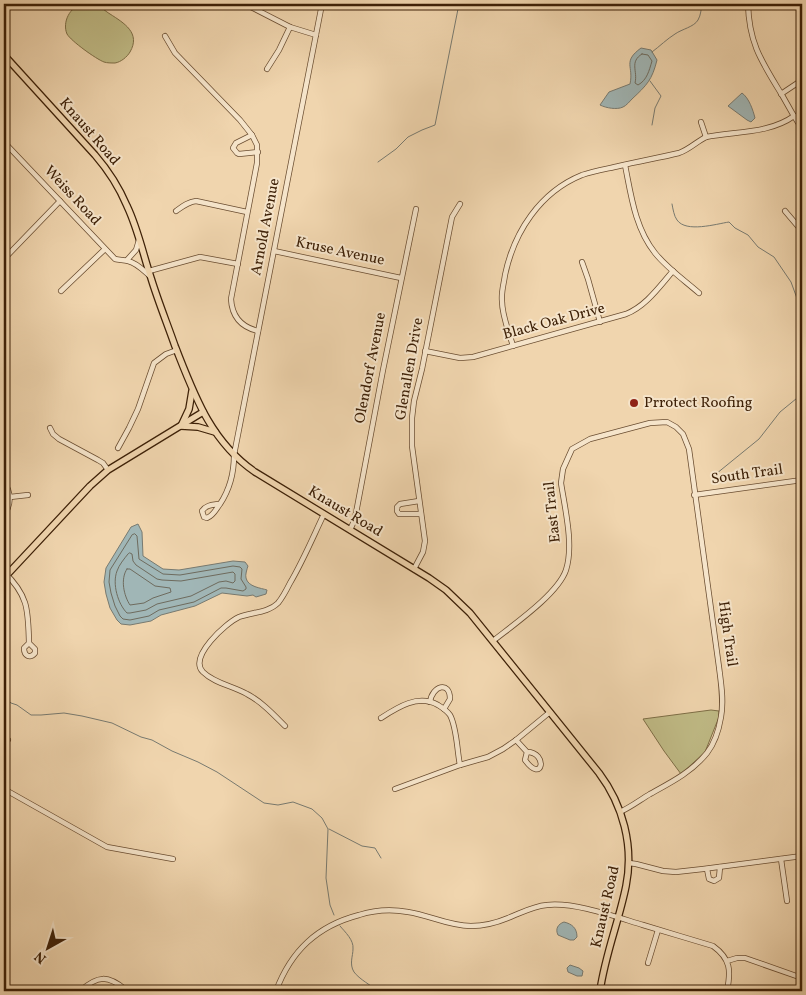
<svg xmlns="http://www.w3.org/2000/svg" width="806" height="995" viewBox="0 0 806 995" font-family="Vollkorn,serif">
<rect width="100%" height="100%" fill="#f0d5ae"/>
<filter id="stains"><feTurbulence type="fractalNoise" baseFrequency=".004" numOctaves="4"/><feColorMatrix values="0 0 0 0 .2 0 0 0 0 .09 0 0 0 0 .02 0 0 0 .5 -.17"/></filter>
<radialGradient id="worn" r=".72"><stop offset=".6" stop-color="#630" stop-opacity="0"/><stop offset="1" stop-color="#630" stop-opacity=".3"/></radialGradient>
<g fill="#c0bb86" stroke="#7e6e46">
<path d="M82,4C86,4 90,3 94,4C99,5 105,11 110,14C124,23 141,33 130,52C127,57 121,62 115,63C111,63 107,63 104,62C96,59 71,41 67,34C62,22 70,7 82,4Z"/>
<polygon points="711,710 719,711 719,717 705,752 681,774 664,751 643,719"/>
</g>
<g fill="#a0b6b6" stroke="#787a70">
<path d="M641,48L651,50L657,60C652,80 647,85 632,99C630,101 626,106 623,107C617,110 606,108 600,105L609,92L630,84C634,66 622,62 641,48Z"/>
<path d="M742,93C749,98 753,110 755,118L751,122L747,120L728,106Z"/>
<path d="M138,524L142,532L143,556L163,569L179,570L233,561L245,562L248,566C247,569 245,575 246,578C248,587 261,588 267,590L266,594L256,597L253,595L247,596L222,593L195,606L161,615L151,621L130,625L121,624L117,620L110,608L106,594L104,582L106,568L131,527Z"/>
<path d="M564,922C572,924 577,928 577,937L574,940H570L558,935C555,929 558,924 564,922Z"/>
<polygon points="570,965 579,968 583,971 582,976 577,976 568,972 567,968"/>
</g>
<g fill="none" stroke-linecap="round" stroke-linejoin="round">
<g stroke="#6e6b5e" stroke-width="1">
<path d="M642,54L648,55L652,61C649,71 647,80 638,85L635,83C638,71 629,62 642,54Z"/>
<polygon points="135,534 137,536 139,559 163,574 180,575 233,566 240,567 242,569 241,579 246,587 246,589 243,591 226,588 221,588 194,602 159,610 149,616 130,620 123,619 120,616 115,606 111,593 109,582 110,570 132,535"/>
<path d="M130,553L132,554L133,561L136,565L157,579L162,580L181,581L233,572L235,574V581L233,583L226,581L219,582L191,596L157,604L146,610L130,613H127C118,604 112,584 117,571C119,565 124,559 128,554Z"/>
<path d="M127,569H130L155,586L170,588L171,592L153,598L144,603L130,605C124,596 120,579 127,569Z"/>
</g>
<g stroke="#787a70" stroke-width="1">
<path d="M652,52C660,46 667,39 675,34C682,29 694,27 698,20C701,15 701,9 702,4"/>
<polyline points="650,81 661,96 655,108 652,125"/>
<polyline points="378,162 396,149 408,137 422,130 435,125 459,4"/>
<path d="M672,204C673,209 674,216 677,220C686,233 716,224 729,222L735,228L748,235L758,247L774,257L791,282L802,312"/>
<polyline points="716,474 759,439 780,412 802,394"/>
<polyline points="4,697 11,703 17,705 31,715 41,715 64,713 82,716 112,723 141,737 152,740 172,751 198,762 217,772 264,803 278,805 293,802 312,809 322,818 328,829 326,878 330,905 334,915"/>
<polyline points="329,829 362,846 375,848 381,858"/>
<path d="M340,926C345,932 354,940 353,949C353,956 349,964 354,972C359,979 372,986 378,991"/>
</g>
<defs>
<g id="minor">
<polyline points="220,4 251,7 290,27 316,35"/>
<path d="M748,4C749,44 762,62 782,95C788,106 795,118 802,129"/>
<path d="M165,36L175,53L240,120L252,135L257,145V163L231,299C232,317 241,327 258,331"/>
<polyline points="267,69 279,50 290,27"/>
<polyline points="781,94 802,80"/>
<polyline points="701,122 706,137"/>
<polyline points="252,135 236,143 233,148 237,153 239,154 258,152"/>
<path d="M4,142L115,259C119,260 124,260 128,261C137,263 144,271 150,276"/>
<path d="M625,165C631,195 635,228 655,253C667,268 684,280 699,293"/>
<path d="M176,211C183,206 188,202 196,201L247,212"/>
<polyline points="785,211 802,231"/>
<polyline points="274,251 401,278"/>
<polyline points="4,259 60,201"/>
<polyline points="127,260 136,250 139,240"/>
<polyline points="582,262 588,279 600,322"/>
<polyline points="149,271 200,257 238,264"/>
<polyline points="61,291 105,249"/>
<path d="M513,346C509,332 502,316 502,301C501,292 504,283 505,275C514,232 540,192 582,175C594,171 606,169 619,166C639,161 659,158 679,153C690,149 696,142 706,137C735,131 769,134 794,116"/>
<path d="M425,351L460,358L473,357L626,314C646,306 659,287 673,271"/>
<polyline points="50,428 53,434 59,439 98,460 103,463 108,470"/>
<polyline points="118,448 129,428 138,409 154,363 166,354 177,350"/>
<path d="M4,482C11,492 12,504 4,515"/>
<polyline points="694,495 802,480"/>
<polyline points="10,497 28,495"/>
<polyline points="419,501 400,504 397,507 397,511 399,514 421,514"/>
<path d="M219,504C212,505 206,505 202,511L204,517L207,518C214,515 216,509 220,504C230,489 234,473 234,455L322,4"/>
<polyline points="350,530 354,521 356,513 383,370 416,209"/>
<polyline points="414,569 423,552 425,541 412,446 412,418 414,401 422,369 452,217 460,204"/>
<path d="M4,572C29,596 28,611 29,643L35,649V653C30,659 24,656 24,648L29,643"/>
<path d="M493,641C513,625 558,594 566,570C574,545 565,509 561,483L563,469L572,449L590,439L650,423L667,422L676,427L683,434L689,449L719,667C721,683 724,701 721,717C719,729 714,744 707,753C692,772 670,783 650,794C640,800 631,807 620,812"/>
<path d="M430,702C432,686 450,680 450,699L444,709"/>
<path d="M381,718C398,707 418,694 438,705C443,708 447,711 450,715C457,728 457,751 460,765"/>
<path d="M285,726C273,714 262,702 247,694C233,686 214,683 203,672C188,657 226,623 239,617C252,612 268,613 278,603C283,597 287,589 290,583C303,561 313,537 324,514"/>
<polyline points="4,738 8,740"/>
<path d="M516,740L527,752C548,752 543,785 525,760L527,752"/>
<polyline points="4,789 107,847 173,859"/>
<polyline points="395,789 460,765 488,757 503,749 516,740 550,712"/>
<polyline points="781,859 787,901"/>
<polyline points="629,863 636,864 663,871 676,872 703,869 802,856"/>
<polyline points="707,869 709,879 714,881 719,878 720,867"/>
<polyline points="727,961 737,958 745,958 802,978"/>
<polyline points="648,963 658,930"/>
<path d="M80,991C98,975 108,975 126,990"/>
<path d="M276,991C291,951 317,926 359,915C375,910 391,909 408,912C429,915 448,926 471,926C483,926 496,923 508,918C521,913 533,906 547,905C575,902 616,917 643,925C666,932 690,939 713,946C731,959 731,971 727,991"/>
<path d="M706,991C711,987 720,989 727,990"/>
</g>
<g id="major">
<path d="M4,55L95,155C108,170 119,187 127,206C138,229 143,254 151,278C158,301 167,323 175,346C194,394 210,441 255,472L429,578L446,590L470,613L599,773C623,805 634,846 626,886C619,921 605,955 600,991"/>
<polyline points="182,424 189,409 192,391"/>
<polyline points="181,426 198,427 215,432"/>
<polyline points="4,578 90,486 108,470 203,412"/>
</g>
</defs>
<use href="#minor" stroke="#6a4d31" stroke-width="6"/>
<use href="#major" stroke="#3d2007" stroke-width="8"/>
<use href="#minor" stroke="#f5e4ca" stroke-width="4.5"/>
<use href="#major" stroke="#f0d5ae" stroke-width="5.5"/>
</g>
<circle fill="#8f2418" stroke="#f5e4ca" stroke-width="2" cx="634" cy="403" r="5"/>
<g text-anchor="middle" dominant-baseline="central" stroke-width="4" stroke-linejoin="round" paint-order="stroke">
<g font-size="15" fill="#3d2007" stroke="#f5e4ca">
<text transform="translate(89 132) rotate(49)">Knaust Road</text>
<text transform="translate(72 196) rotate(47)">Weiss Road</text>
<text transform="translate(266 227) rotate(-79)">Arnold Avenue</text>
<text transform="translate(340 252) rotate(12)">Kruse Avenue</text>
<text transform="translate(554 322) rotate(-15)">Black Oak Drive</text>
<text transform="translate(371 368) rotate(-79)">Olendorf Avenue</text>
<text transform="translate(410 369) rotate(-80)">Glenallen Drive</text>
<text transform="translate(747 475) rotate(-8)">South Trail</text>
<text transform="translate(345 512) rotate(31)">Knaust Road</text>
<text transform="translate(553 512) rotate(-96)">East Trail</text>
<text transform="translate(727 634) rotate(82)">High Trail</text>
<text transform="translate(606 907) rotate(-77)">Knaust Road</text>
</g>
<g font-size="15" fill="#3d2007" stroke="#f5e4ca" text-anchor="start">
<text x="644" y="403">Prrotect Roofing</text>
</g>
</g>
<rect width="806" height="995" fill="none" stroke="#f0d5ae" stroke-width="20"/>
<rect x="5" y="5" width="796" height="985" fill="none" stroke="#3d2007" stroke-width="2.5"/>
<rect x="10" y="10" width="786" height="975" fill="none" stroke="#3d2007"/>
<g transform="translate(48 948) rotate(219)" stroke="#f5e4ca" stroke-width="4" paint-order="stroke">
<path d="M0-4L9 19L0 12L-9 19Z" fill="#3d2007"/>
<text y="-8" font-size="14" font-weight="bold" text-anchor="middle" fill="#3d2007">N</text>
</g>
<rect width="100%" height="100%" filter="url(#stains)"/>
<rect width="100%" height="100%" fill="url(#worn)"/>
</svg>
